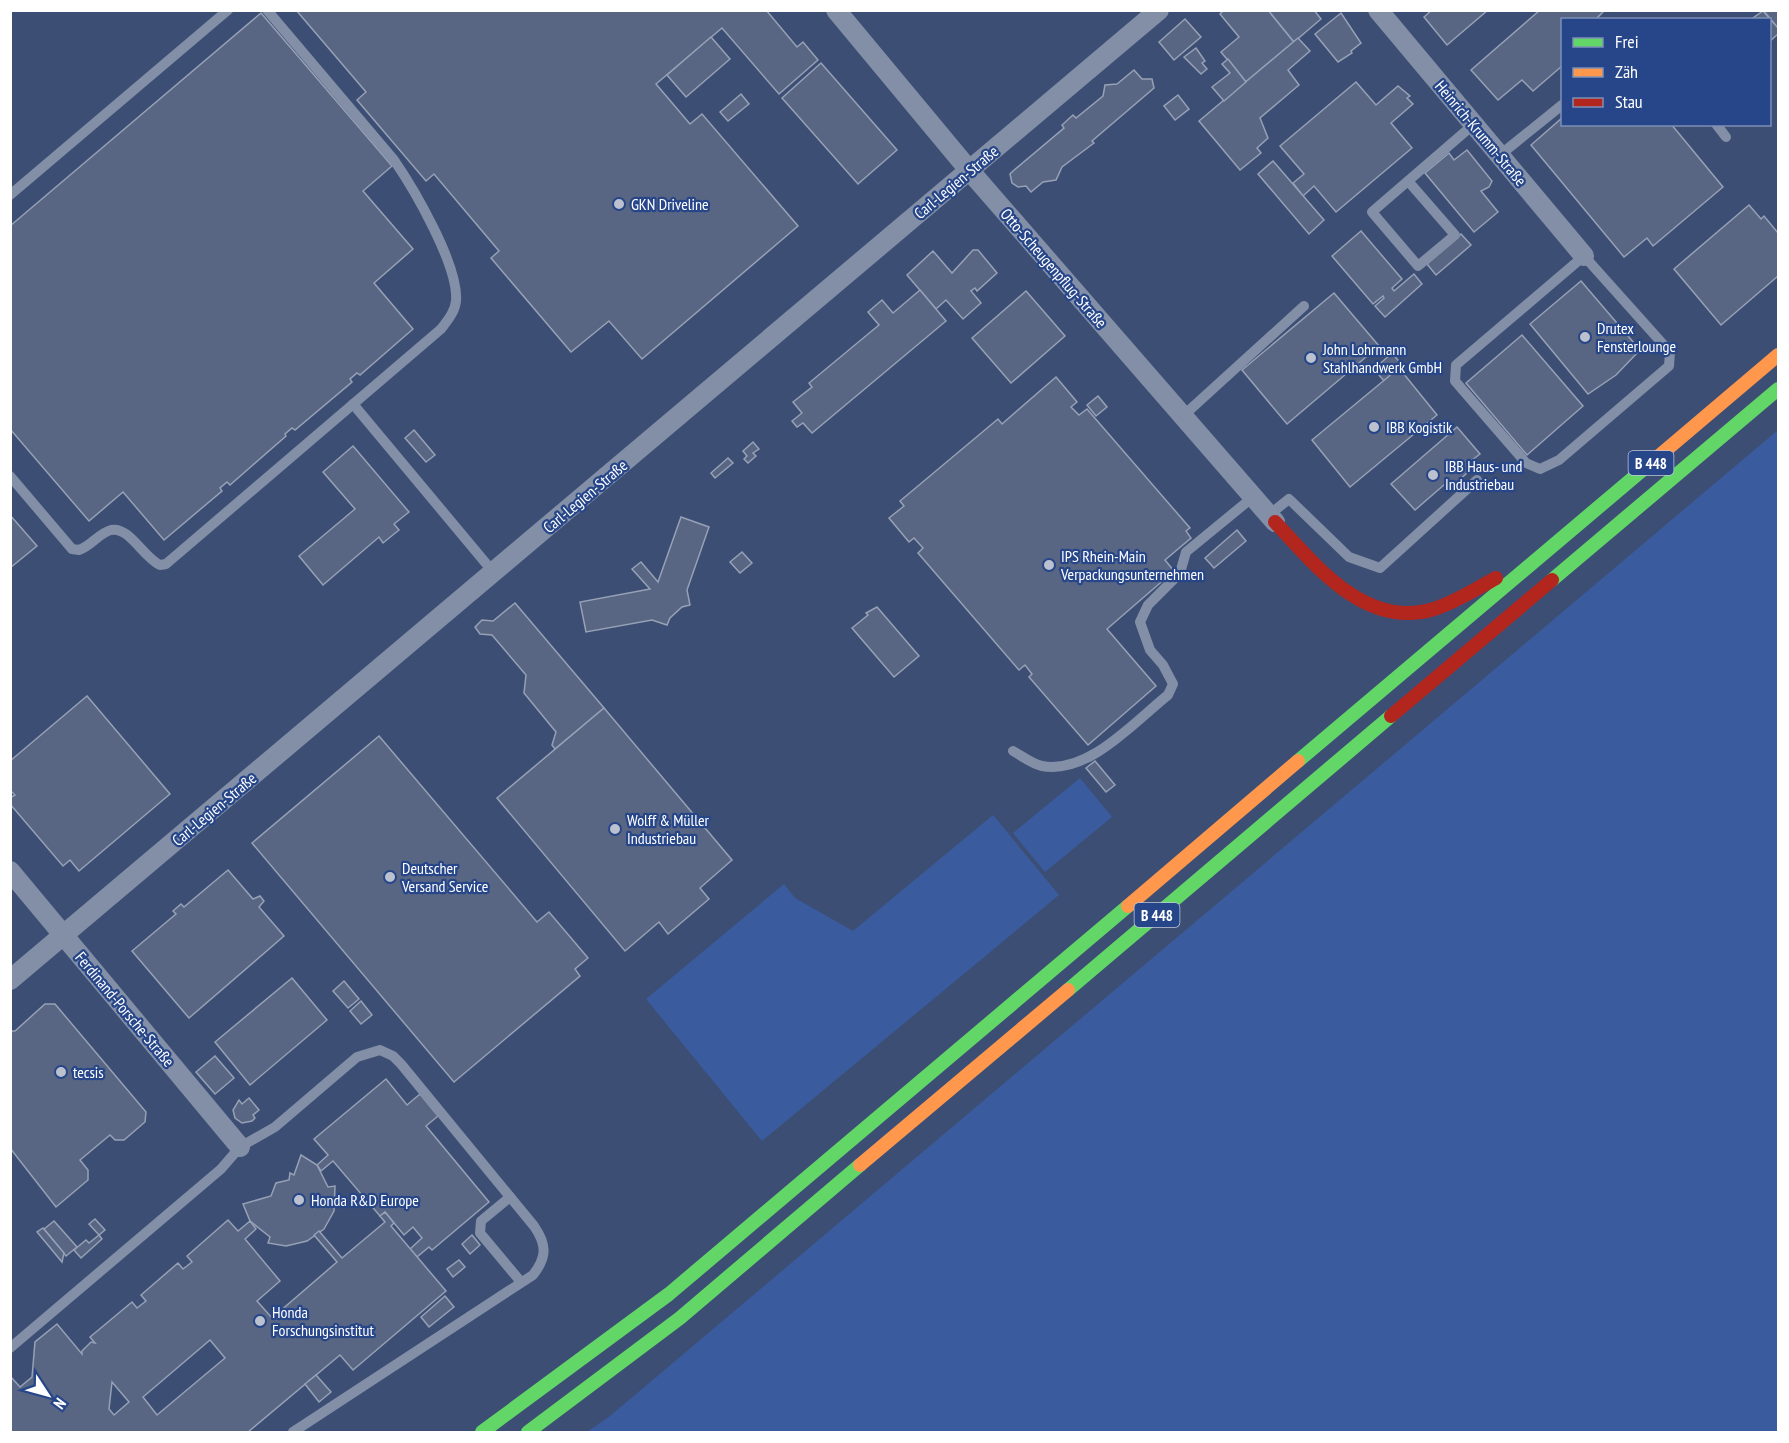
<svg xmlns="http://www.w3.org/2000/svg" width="1789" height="1443" viewBox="0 0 1789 1443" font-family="'PT Sans Narrow',sans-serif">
<rect width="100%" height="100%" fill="#3c4e73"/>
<g fill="#3a5c9e">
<polygon points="1778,430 1778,1432 587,1432 610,1416"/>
<polygon points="1080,778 1112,817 1045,872 1013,833"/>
<polygon points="993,815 1059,895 762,1141 646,999 784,884 795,898 853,931"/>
</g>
<g fill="#586683" stroke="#97a1b6" stroke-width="1.5" fill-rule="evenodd">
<polygon points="296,10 766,10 797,47 803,42 818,60 779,94 722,28 656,84 690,124 702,114 798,226 642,359 609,321 571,352 491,258 499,251 434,174 426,181 357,100 366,92"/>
<polygon points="1224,10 1268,10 1294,42 1246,82 1221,52 1239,37 1220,14"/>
<polygon points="1268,10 1314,10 1321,19 1294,42"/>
<polygon points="1432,10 1488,10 1447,45 1424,17"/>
<polygon points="1540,10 1605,10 1595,20 1562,20 1562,66 1533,91 1522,80 1498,100 1471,70"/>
<polygon points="1778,10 1778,28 1763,10"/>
<polygon points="1763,11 1778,28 1778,34 1770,41 1770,20 1750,20"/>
<polygon points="261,13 392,166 363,191 413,249 374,283 413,329 360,375 357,373 350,379 352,382 295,430 292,428 285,434 286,436 230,485 227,482 220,488 222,491 164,540 123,492 89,521 10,429 10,226"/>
<polygon points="1341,13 1361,43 1351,51 1352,53 1338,62 1315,34"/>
<polygon points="1185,19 1201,37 1174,60 1159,42"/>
<polygon points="711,37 730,59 686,97 667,75"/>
<polygon points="1298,38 1310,51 1288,70 1299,85 1260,118 1268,138 1257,148 1261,153 1240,170 1199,121"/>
<polygon points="1196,48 1205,61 1202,63 1207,69 1201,74 1184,57"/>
<polygon points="1228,59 1246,82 1224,101 1212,87 1230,73 1222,64"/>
<polygon points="821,63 897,150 858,184 782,98"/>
<polygon points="1134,70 1142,79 1152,79 1154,88 1092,141 1094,143 1062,167 1056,180 1043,182 1031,192 1026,186 1018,187 1012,183 1010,174 1013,171 1064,128 1062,125 1073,115 1076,118 1103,96 1105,85 1117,84"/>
<polygon points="1356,82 1376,105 1398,86 1410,96 1407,98 1413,104 1391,123 1412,148 1336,212 1314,186 1303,196 1293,183 1304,174 1280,146"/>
<polygon points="741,94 749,104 728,121 720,112"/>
<polygon points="1178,95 1189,109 1175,120 1164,106"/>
<polygon points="1562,118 1562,124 1671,124 1723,187 1653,246 1647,238 1624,257 1531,145"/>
<polygon points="1467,150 1492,181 1489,187 1481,191 1498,212 1474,232 1425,173 1449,153 1454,160"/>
<polygon points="1273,161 1324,220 1309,234 1258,174"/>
<polygon points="1749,205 1761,219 1764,216 1778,233 1778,276 1721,325 1674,269"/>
<polygon points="1361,231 1402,279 1392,288 1394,291 1414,274 1422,284 1385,317 1375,306 1384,298 1383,296 1373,304 1332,256"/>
<polygon points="1461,234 1471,245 1436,275 1427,264"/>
<polygon points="973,250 978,250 997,273 977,291 975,288 971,291 981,303 963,319 946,300 936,309 907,275 933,251 952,273"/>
<polygon points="1581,281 1640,350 1616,375 1588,394 1530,324"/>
<polygon points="920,290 946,321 812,433 803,423 797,427 792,421 802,413 793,402 812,387 809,383 879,325 868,312 882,300 893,313"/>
<polygon points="1026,291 1065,336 1011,383 972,338"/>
<polygon points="1334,293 1379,346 1287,424 1242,370"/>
<polygon points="1522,335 1583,406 1527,455 1466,383"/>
<polygon points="1392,353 1402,365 1384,381 1374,369"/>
<polygon points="1399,368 1437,415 1350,487 1312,440"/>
<polygon points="1056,377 1077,402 1071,407 1079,415 1087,409 1190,528 1186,531 1191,538 1165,560 1174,571 1107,629 1156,686 1088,745 1029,677 1032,674 1025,665 1019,670 918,553 923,548 914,538 909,542 889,518 904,506 900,501 998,419 1002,424"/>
<polygon points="1098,396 1107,407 1096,416 1087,405"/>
<polygon points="1457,427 1480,454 1471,461 1475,466 1449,489 1445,484 1415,510 1391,484"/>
<polygon points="414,430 435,455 426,462 405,438"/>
<polygon points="753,442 759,449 753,453 756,456 748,463 744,459 747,456 743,451"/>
<polygon points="353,446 409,512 394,524 399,530 383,543 379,537 323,585 299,556 355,509 323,472"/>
<polygon points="728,458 733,463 715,478 711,473"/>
<polygon points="10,515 37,546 10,568"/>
<polygon points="681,517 709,527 687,590 690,605 682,607 670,618 667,625 652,620 586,632 580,602 650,589 632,569 641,562 658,582"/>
<polygon points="1237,530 1246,541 1214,568 1205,558"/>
<polygon points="742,552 752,563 740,573 730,562"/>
<polygon points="515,603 604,708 555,749 552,745 556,732 524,693 526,675 492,635 480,634 475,627 482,620 493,621"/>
<polygon points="877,607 919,656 894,677 852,628 868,615 866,613"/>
<polygon points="87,696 170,794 79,871 70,860 63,866 10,804 10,798 15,795 10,790 10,761"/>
<polygon points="604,708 732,860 700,888 709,899 668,934 659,922 625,951 497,798"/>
<polygon points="379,736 537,922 549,912 588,958 575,969 580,976 454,1082 252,843"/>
<polygon points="1095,761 1115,785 1106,792 1086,768"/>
<polygon points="228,870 253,899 260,896 264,901 259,907 284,936 189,1018 132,951 176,914 173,911 181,904 184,907"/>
<polygon points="292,978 327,1020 250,1085 215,1042"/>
<polygon points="344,981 359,999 348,1008 333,991"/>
<polygon points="361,1001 372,1015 361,1024 350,1011"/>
<polygon points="45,1004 55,1004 146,1112 145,1122 124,1140 115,1140 110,1135 80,1160 88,1170 88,1180 56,1207 10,1148 10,1031 15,1031"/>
<polygon points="215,1056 234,1078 215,1094 196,1072"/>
<polygon points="386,1079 407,1105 420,1094 438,1116 426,1126 489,1202 432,1250 429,1247 417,1257 410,1249 422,1238 413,1227 404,1235 385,1212 380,1216 333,1161 321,1171 317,1165 328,1155 314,1139"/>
<polygon points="249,1098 259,1110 253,1115 255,1118 252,1121 242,1123 235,1118 233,1110 239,1100 242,1104"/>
<polygon points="301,1155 317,1165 328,1187 335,1186 334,1211 324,1229 307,1241 286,1246 268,1243 270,1237 250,1221 243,1204 271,1196 276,1183 289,1180 290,1173 294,1175"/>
<path d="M385,1212L394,1223L391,1226L446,1291L353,1370L340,1355L248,1432H10V1376L20,1387L32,1377L35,1342L57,1324L82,1354V1351L91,1342L95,1343L90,1337L132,1302L137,1308L146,1301L141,1295L178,1263L183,1269L192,1262L187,1256L228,1220L238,1231L250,1221L256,1229L245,1239L280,1281L257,1301L272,1318L337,1262L314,1235L319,1231L342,1258L385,1222L380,1216ZM210,1340L225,1358L157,1415L143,1397ZM112,1382L129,1402L114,1415L109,1409Z"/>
<polygon points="95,1219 105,1230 99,1235 89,1224"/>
<polygon points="54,1221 77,1247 66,1256 44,1229"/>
<polygon points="43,1228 64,1253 62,1262 37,1232"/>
<polygon points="99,1235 102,1239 81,1258 74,1250 86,1240 89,1243"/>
<polygon points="472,1235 480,1245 470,1254 462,1244"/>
<polygon points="459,1260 465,1267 453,1277 447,1269"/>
<polygon points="445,1296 454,1307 429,1327 421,1317"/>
<polygon points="316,1375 331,1392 319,1402 305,1384"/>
</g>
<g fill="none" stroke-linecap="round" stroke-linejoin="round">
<g stroke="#838fa7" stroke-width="10">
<polyline points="1716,124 1726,137"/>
<polyline points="1500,155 1562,105"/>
<polyline points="1408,181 1455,235 1418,266 1372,212 1474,124"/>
<polyline points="10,195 228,10"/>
<polygon points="1584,256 1670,352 1669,366 1559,460 1540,469 1526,463 1455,381 1456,365"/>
<polyline points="353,404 494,573"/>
<polyline points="1183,416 1304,306"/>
<path d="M10,476L72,549L79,550C91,546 99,533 111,530C129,526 143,557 160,565L166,564L441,329C447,321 455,312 456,301C459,266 414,189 394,160L267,10"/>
<polyline points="1269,515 1289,499 1349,557 1380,568 1477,480"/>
<path d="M1013,751C1022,756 1032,764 1042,766C1088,775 1134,722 1168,695L1173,684L1163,665L1150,650L1140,622L1148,605L1180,573L1186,552L1253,497"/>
<polyline points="510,1197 481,1221 480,1233 521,1282"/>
<path d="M10,1348L221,1169L240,1147L275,1127L357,1057L380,1050L393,1056L401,1064L534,1226C547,1245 547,1257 533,1275L293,1432"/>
</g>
<g stroke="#838fa7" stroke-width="20">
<polyline points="836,10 969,170 1275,522"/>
<polyline points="1378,10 1584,256"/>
<polyline points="10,871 240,1147"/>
<polyline points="10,980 1159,10"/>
</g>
<g stroke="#63d668" stroke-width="14">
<polyline points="1552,580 1778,389"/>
<polyline points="1298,761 1646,467"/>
<polyline points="1068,990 1391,716"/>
<polyline points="482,1432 669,1294 1128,906"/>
<polyline points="528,1432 680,1318 860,1165"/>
</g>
<g stroke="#ff974d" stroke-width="14">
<polyline points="1646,467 1778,355"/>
<polyline points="1128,906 1298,761"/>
<polyline points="860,1165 1068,990"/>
</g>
<g stroke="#b3261e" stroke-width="14">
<path d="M1275,522C1316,566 1366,630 1434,609C1456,602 1476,589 1496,578"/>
<polyline points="1391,716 1552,580"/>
</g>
</g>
<g fill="#bbc1ce" stroke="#264689" stroke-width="2">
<circle cx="619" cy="204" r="6"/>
<circle cx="1585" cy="337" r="6"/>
<circle cx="1311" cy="358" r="6"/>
<circle cx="1374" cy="427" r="6"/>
<circle cx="1433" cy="475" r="6"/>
<circle cx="1049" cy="565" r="6"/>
<circle cx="615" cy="829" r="6"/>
<circle cx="390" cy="877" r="6"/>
<circle cx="61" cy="1072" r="6"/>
<circle cx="299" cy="1200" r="6"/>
<circle cx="260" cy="1321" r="6"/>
</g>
<g text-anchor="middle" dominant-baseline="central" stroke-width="4.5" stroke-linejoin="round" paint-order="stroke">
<g fill="#264689" stroke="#bec8dc" stroke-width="1.5">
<rect x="1628.5" y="451" width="45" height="24" rx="4.5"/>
<rect x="1134.5" y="903" width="45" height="24" rx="4.5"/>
</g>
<g font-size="15" font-weight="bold" fill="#fff">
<text x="1651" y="463">B 448</text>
<text x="1157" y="915">B 448</text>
</g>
<g font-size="16" fill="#fff" stroke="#264689">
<text transform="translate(1481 133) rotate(50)">Heinrich-Krumm-Straße</text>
<text transform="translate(956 182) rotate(-40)">Carl-Legien-Straße</text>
<text transform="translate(1054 268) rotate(49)">Otto-Scheugenpflug-Straße</text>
<text transform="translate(585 496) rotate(-40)">Carl-Legien-Straße</text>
<text transform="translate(214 809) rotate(-40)">Carl-Legien-Straße</text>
<text transform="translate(125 1009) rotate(50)">Ferdinand-Porsche-Straße</text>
</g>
<g font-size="16" fill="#fff" stroke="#264689" text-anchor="start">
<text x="631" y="204">GKN Driveline</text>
<text x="1597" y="328">Drutex<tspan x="1597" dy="18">Fensterlounge</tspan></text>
<text x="1323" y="349">John Lohrmann<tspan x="1323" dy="18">Stahlhandwerk GmbH</tspan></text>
<text x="1386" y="427">IBB Kogistik</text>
<text x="1445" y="466">IBB Haus- und<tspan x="1445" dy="18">Industriebau</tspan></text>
<text x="1061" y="556">IPS Rhein-Main<tspan x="1061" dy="18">Verpackungsunternehmen</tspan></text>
<text x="627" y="820">Wolff &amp; Müller<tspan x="627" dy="18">Industriebau</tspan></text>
<text x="402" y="868">Deutscher<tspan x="402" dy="18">Versand Service</tspan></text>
<text x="73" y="1072">tecsis</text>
<text x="311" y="1200">Honda R&amp;D Europe</text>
<text x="272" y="1312">Honda<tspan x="272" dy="18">Forschungsinstitut</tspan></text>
</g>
</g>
<rect width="1789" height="1443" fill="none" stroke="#ffffff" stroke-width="24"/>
<rect x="1561" y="18" width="210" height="108" fill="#264689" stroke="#7d90b8" stroke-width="1.5"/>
<rect x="1573" y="38" width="30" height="9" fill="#63d668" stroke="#7d90b8" stroke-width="1.5"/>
<text x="1615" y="48" font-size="18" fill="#ffffff">Frei</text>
<rect x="1573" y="68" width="30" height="9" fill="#ff974d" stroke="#7d90b8" stroke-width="1.5"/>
<text x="1615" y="78" font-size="18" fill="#ffffff">Zäh</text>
<rect x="1573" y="98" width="30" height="9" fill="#b3261e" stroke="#7d90b8" stroke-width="1.5"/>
<text x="1615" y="108" font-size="18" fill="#ffffff">Stau</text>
<g transform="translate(48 1395) rotate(126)" stroke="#264689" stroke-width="4.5" paint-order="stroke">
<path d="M0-4.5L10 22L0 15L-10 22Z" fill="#ffffff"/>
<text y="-9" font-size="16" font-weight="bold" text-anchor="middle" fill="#ffffff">N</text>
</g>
</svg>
